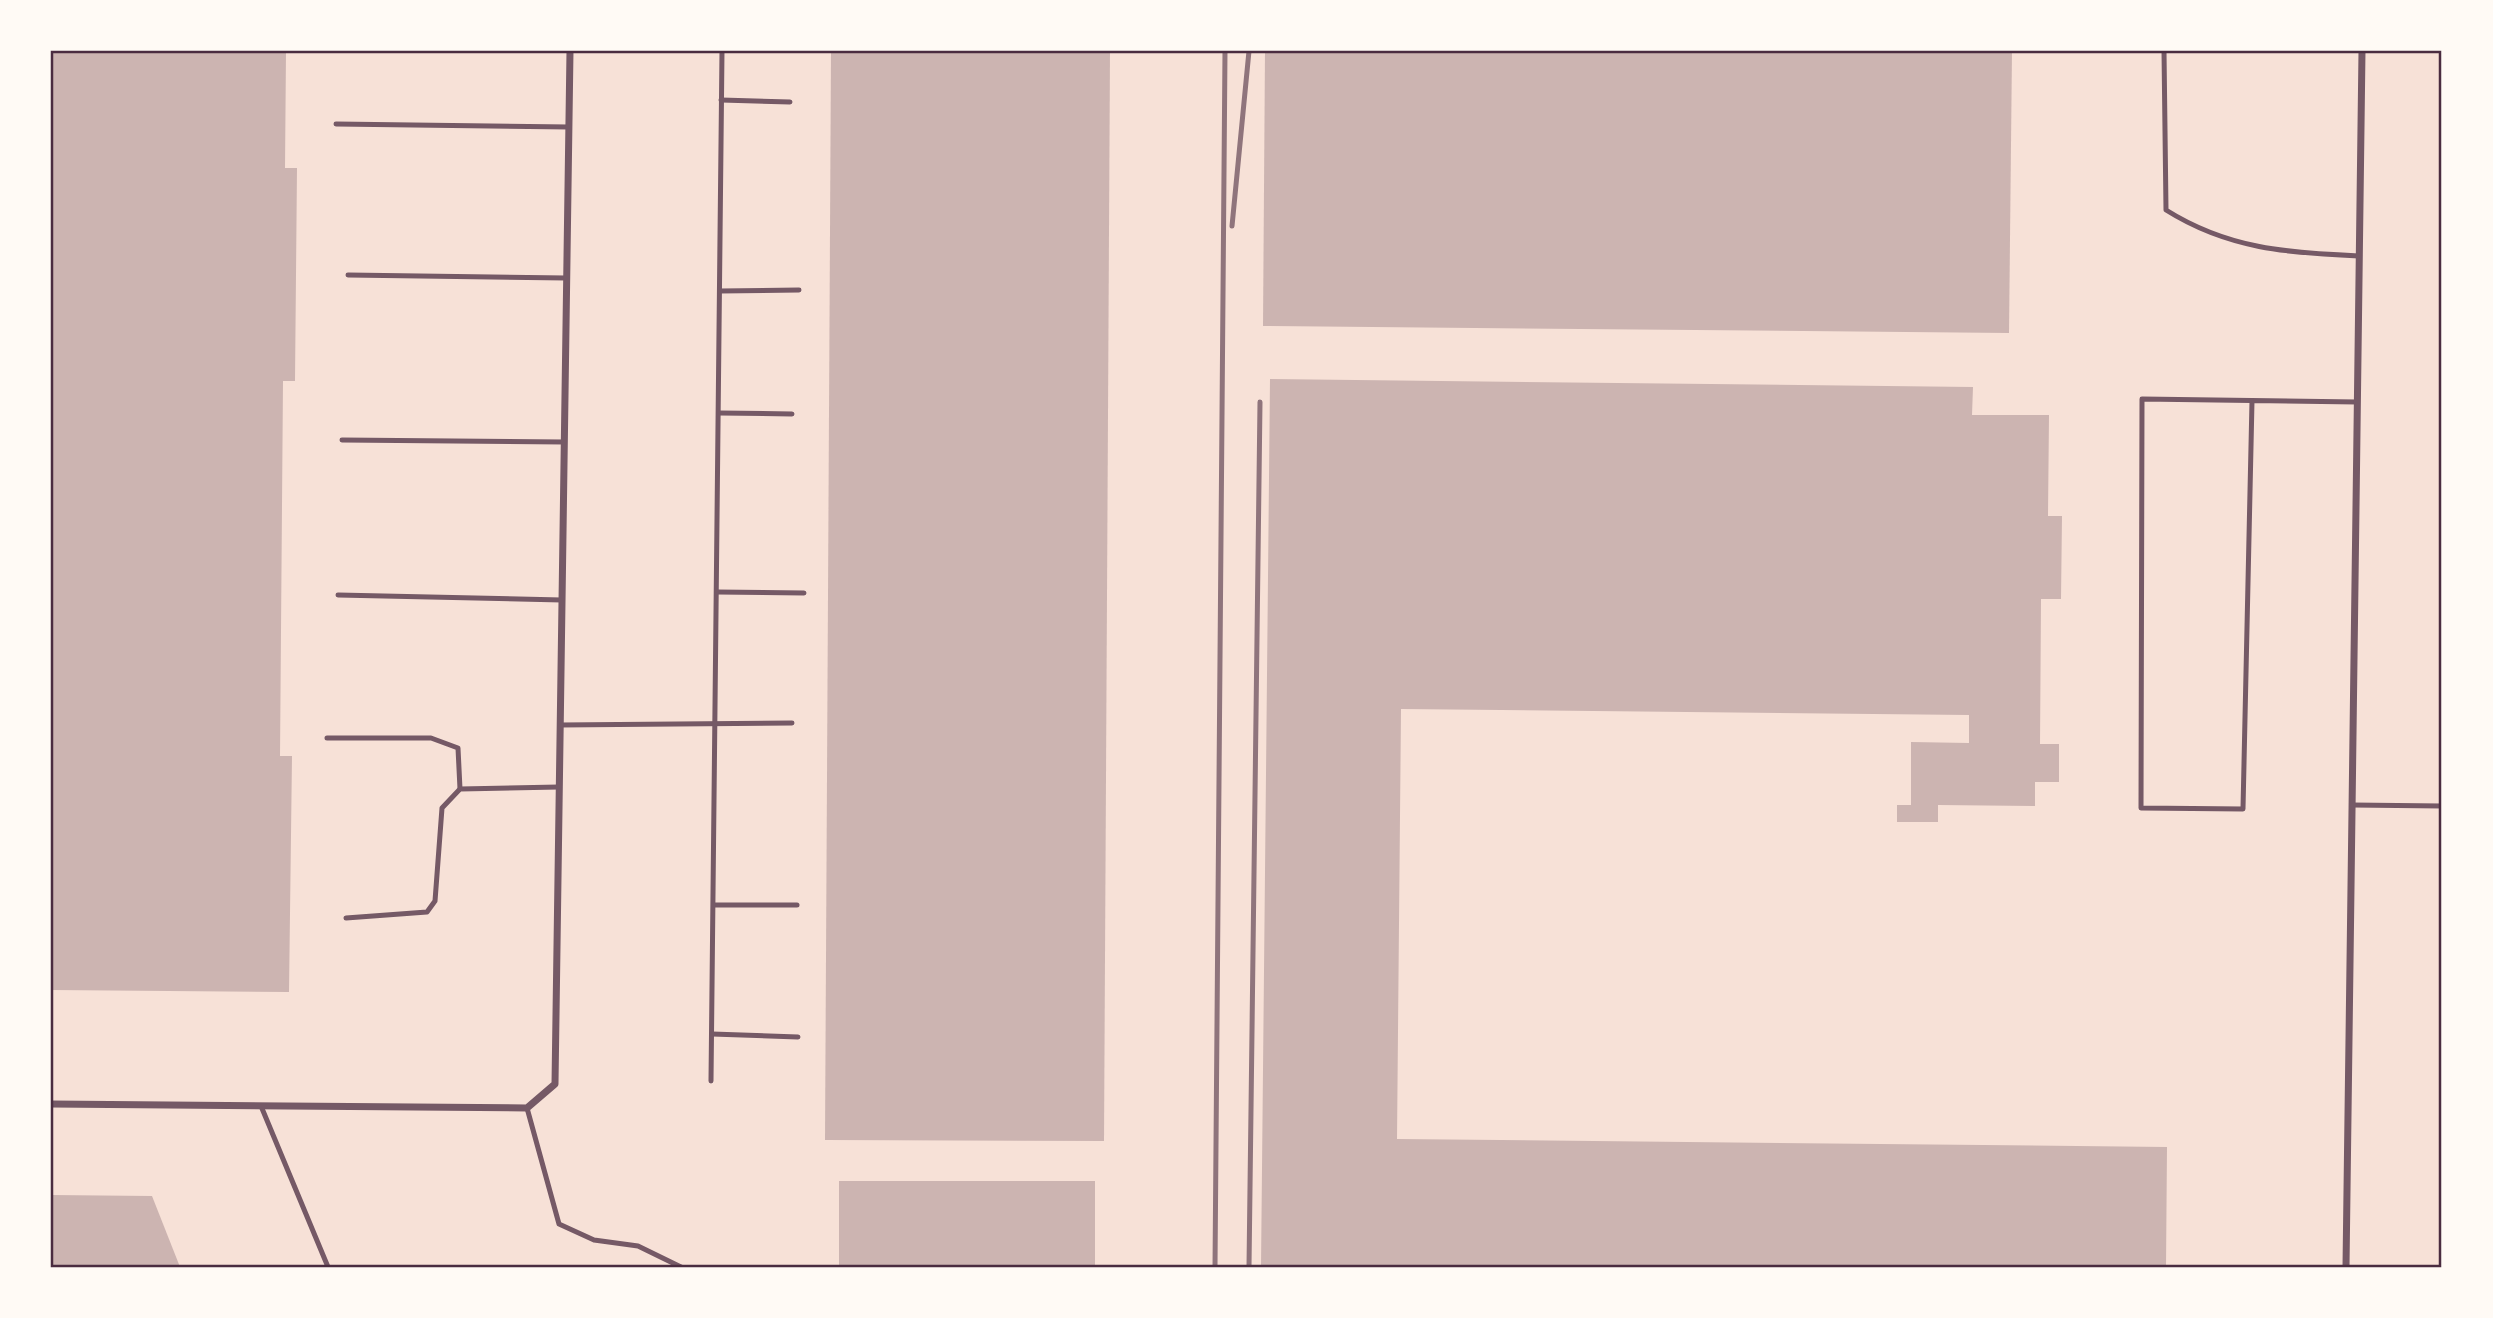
<svg xmlns="http://www.w3.org/2000/svg" width="2493" height="1318" viewBox="0 0 2493 1318" font-family="Quicksand,sans-serif">
<rect width="100%" height="100%" fill="#f7e1d7"/>
<g fill="#ccb4b1">
<polygon points="51,51 286,51 285,168 297,168 295,381 283,381 280,756 292,756 289,992 51,990"/>
<polygon points="831,51 1110,51 1104,1141 825,1140"/>
<polygon points="1265,51 2012,51 2009,333 1263,326"/>
<polygon points="1270,379 1973,387 1972,415 2049,415 2048,516 2062,516 2061,599 2041,599 2040,744 2059,744 2059,782 2035,782 2035,806 1938,805 1938,822 1897,822 1897,805 1911,805 1911,742 1969,743 1969,715 1401,709 1397,1139 2167,1147 2166,1267 1261,1267"/>
<rect x="839" y="1181" width="256" height="86"/>
<polygon points="51,1195 152,1196 180,1267 51,1267"/>
</g>
<g fill="none" stroke-linecap="round" stroke-linejoin="round">
<g stroke="#755966" stroke-width="5">
<path d="M2164,51L2166,210C2228,249 2288,253 2359,256"/>
<polyline points="721,100 790,102"/>
<polyline points="336,124 569,127"/>
<polyline points="348,275 566,278"/>
<polyline points="720,291 799,290"/>
<polyline points="2252,401 2243,809 2141,808 2142,399 2357,402"/>
<polyline points="719,413 792,414"/>
<polyline points="342,440 564,442"/>
<polyline points="717,592 804,593"/>
<polyline points="338,595 562,600"/>
<polyline points="560,725 792,723"/>
<polyline points="327,738 431,738 458,748 460,789"/>
<polyline points="2352,805 2442,806"/>
<polyline points="714,905 797,905"/>
<polyline points="346,918 427,912 435,901 442,808 460,789 559,787"/>
<polyline points="712,1034 798,1037"/>
<polyline points="711,1081 722,51"/>
<polyline points="261,1106 328,1267"/>
<polyline points="527,1108 559,1224 594,1240 638,1246 681,1267"/>
</g>
<g stroke="#755966" stroke-width="7">
<polyline points="51,1104 527,1108 555,1084 570,51"/>
<polyline points="2346,1267 2362,51"/>
</g>
<g stroke="#8f747c" stroke-width="5">
<polyline points="1232,226 1249,51"/>
<polyline points="1215,1267 1225,51"/>
<polyline points="1249,1267 1260,402"/>
</g>
</g>
<rect width="2493" height="1318" fill="none" stroke="#fffaf5" stroke-width="105"/>
<rect x="52" y="52" width="2388" height="1214" fill="none" stroke="#4a2c40" stroke-width="2.5"/>
</svg>
